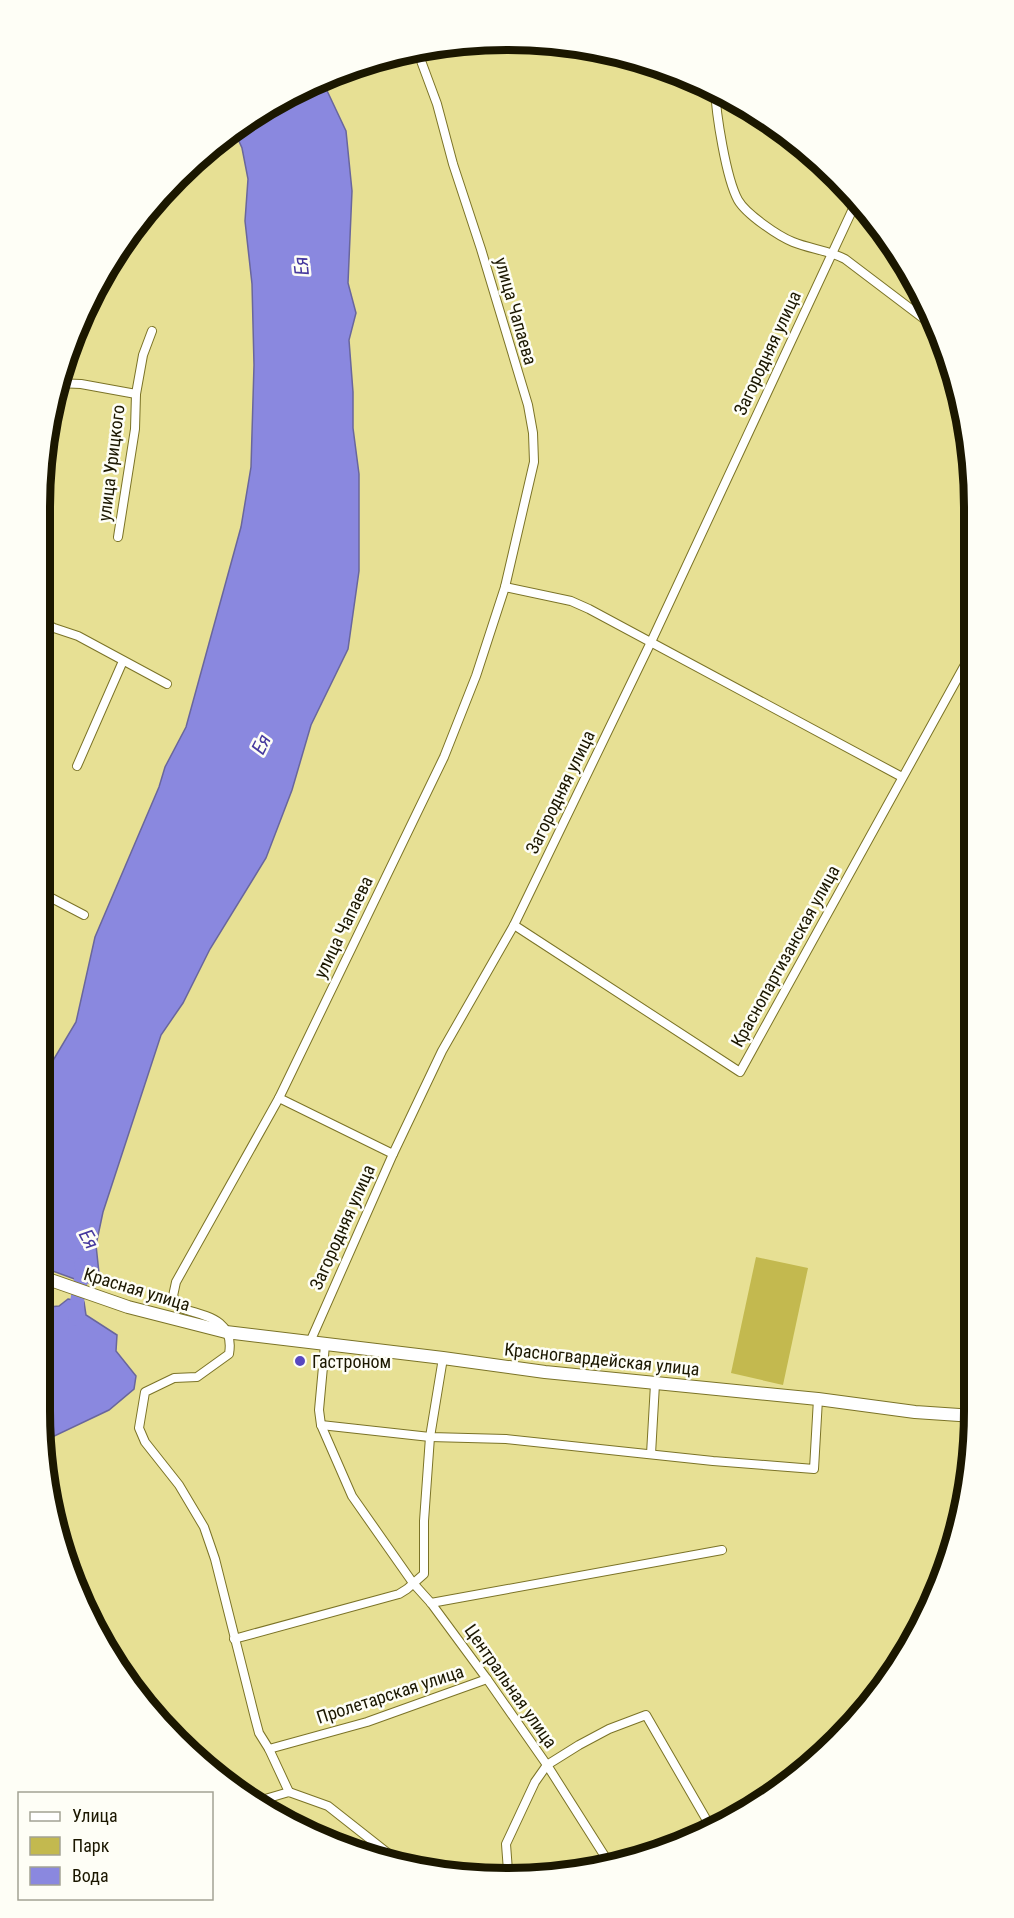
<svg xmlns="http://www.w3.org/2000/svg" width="1014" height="1918" viewBox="0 0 1014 1918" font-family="'Roboto Condensed',sans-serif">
<rect width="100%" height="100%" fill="#e7e094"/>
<polygon fill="#c3b94f" points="756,1257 808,1268 783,1385 731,1373"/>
<g fill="#8a88df" stroke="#69669c" stroke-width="1.5">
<polygon points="322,80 346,131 352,191 348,283 356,313 349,340 353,392 353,428 359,474 359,571 348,649 311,725 292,790 266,858 210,949 183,1003 161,1035 103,1212 96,1245 99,1273 98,1285 80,1281 39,1266 39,1084 76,1022 95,937 159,787 165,767 186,727 241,527 251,467 254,365 252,284 245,221 248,179 242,148 234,130 273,102"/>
<polygon points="68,1299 84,1302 86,1315 117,1335 116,1351 136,1376 134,1389 109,1410 44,1441 39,1411 39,1308 59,1306"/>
</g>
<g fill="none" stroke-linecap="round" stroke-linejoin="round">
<polyline stroke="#8a88df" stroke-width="14" points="75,1319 77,1317 77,1302 83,1268 81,1265"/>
<defs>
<g id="street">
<path d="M715,88C716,114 726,178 738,200C746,214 778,236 793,242C810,249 828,250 845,259L940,331"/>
<polyline points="72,341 138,220"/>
<polyline points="56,383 81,384 136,394"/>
<polyline points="118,537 135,429 136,394 143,355 152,331"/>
<polyline points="505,587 571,601 589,609 902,777"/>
<polyline points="40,621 54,628 78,636 167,684"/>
<polyline points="77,766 123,661"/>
<polyline points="40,892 84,915"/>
<polyline points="514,925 740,1072 972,652"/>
<polyline points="279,1098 393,1154"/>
<polyline points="310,1342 393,1154 442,1051 514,925 651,642 857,200"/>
<polyline points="325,1345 319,1410 321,1425 352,1496 413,1583 431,1603 487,1679 547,1765 611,1866"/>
<polyline points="321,1425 430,1437 506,1439 713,1461 814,1469 818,1399"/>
<polyline points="651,1454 655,1384"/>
<polyline points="431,1603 722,1550"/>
<polyline points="234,1639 399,1594 407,1589 424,1574 424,1521 430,1437 443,1358"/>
<polyline points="269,1749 367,1722 487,1679"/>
<path d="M289,1792L269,1749L259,1733L255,1718L215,1559L204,1527L179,1485L145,1442L139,1428L145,1392L174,1378L197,1377L229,1354C235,1319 206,1316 180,1308L173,1296L176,1282L279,1098L444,757L476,676L505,587L534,462L533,433L528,405L481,249L453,164L437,104L417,50"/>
<polyline points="245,1798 265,1799 289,1792 328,1806 394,1858"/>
<polyline points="510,1875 508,1871 506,1844 535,1782 547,1765 579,1745 609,1729 646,1715 713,1831"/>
</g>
<polyline id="secondary" points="39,1276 128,1307 226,1332 443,1358 545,1372 818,1399 915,1412 974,1416"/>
</defs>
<use href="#street" stroke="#7b7327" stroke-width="10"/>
<use href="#secondary" stroke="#7b7327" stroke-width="14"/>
<use href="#street" stroke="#fff" stroke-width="8"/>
<use href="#secondary" stroke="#fff" stroke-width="12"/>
</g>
<circle fill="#5848c0" stroke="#fefef6" stroke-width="2" cx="300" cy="1361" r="6"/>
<g text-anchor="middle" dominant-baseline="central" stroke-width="5" stroke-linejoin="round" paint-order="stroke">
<g font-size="18" fill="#1b1700" stroke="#fefef6">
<text transform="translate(516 311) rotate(74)">улица Чапаева</text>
<text transform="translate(767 353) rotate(-65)">Загородняя улица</text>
<text transform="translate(111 463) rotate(-83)">улица Урицкого</text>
<text transform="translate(560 792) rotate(-64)">Загородняя улица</text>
<text transform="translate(343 927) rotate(-64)">улица Чапаева</text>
<text transform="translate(785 956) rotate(-61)">Краснопартизанская улица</text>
<text transform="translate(342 1227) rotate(-66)">Загородняя улица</text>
<text transform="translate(137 1289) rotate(17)">Красная улица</text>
<text transform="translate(602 1359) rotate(6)">Красногвардейская улица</text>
<text transform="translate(511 1686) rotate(55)">Центральная улица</text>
<text transform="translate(390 1694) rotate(-18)">Пролетарская улица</text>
</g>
<g font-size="18" fill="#1b1700" stroke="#fefef6" text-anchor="start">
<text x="312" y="1361">Гастроном</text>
</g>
<g font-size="20" font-style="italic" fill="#46399e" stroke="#fefef6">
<text transform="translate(301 266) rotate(-96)">Ея</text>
<text transform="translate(261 744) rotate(-63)">Ея</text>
<text transform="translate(89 1239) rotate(61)">Ея</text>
</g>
</g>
<path d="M0 0H1014V1918H0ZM507 50H507A457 457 0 0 1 964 507V1411A457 457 0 0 1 507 1868H507A457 457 0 0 1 50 1411V507A457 457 0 0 1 507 50Z" fill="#fefef6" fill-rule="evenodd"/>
<path fill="none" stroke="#1b1700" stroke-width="8" d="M507 50H507A457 457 0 0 1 964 507V1411A457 457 0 0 1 507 1868H507A457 457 0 0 1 50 1411V507A457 457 0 0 1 507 50Z"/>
<rect x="18" y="1792" width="195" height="108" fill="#fefef6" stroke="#a3a294" stroke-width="1.5"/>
<rect x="30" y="1812" width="30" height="9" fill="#ffffff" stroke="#a3a294" stroke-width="1.5"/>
<text x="72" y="1822" font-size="18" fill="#1b1700">Улица</text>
<rect x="30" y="1837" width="30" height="18" fill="#c3b94f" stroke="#a3a294" stroke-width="1.5"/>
<text x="72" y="1852" font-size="18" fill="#1b1700">Парк</text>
<rect x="30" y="1867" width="30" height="18" fill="#8a88df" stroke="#a3a294" stroke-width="1.5"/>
<text x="72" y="1882" font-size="18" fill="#1b1700">Вода</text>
</svg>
